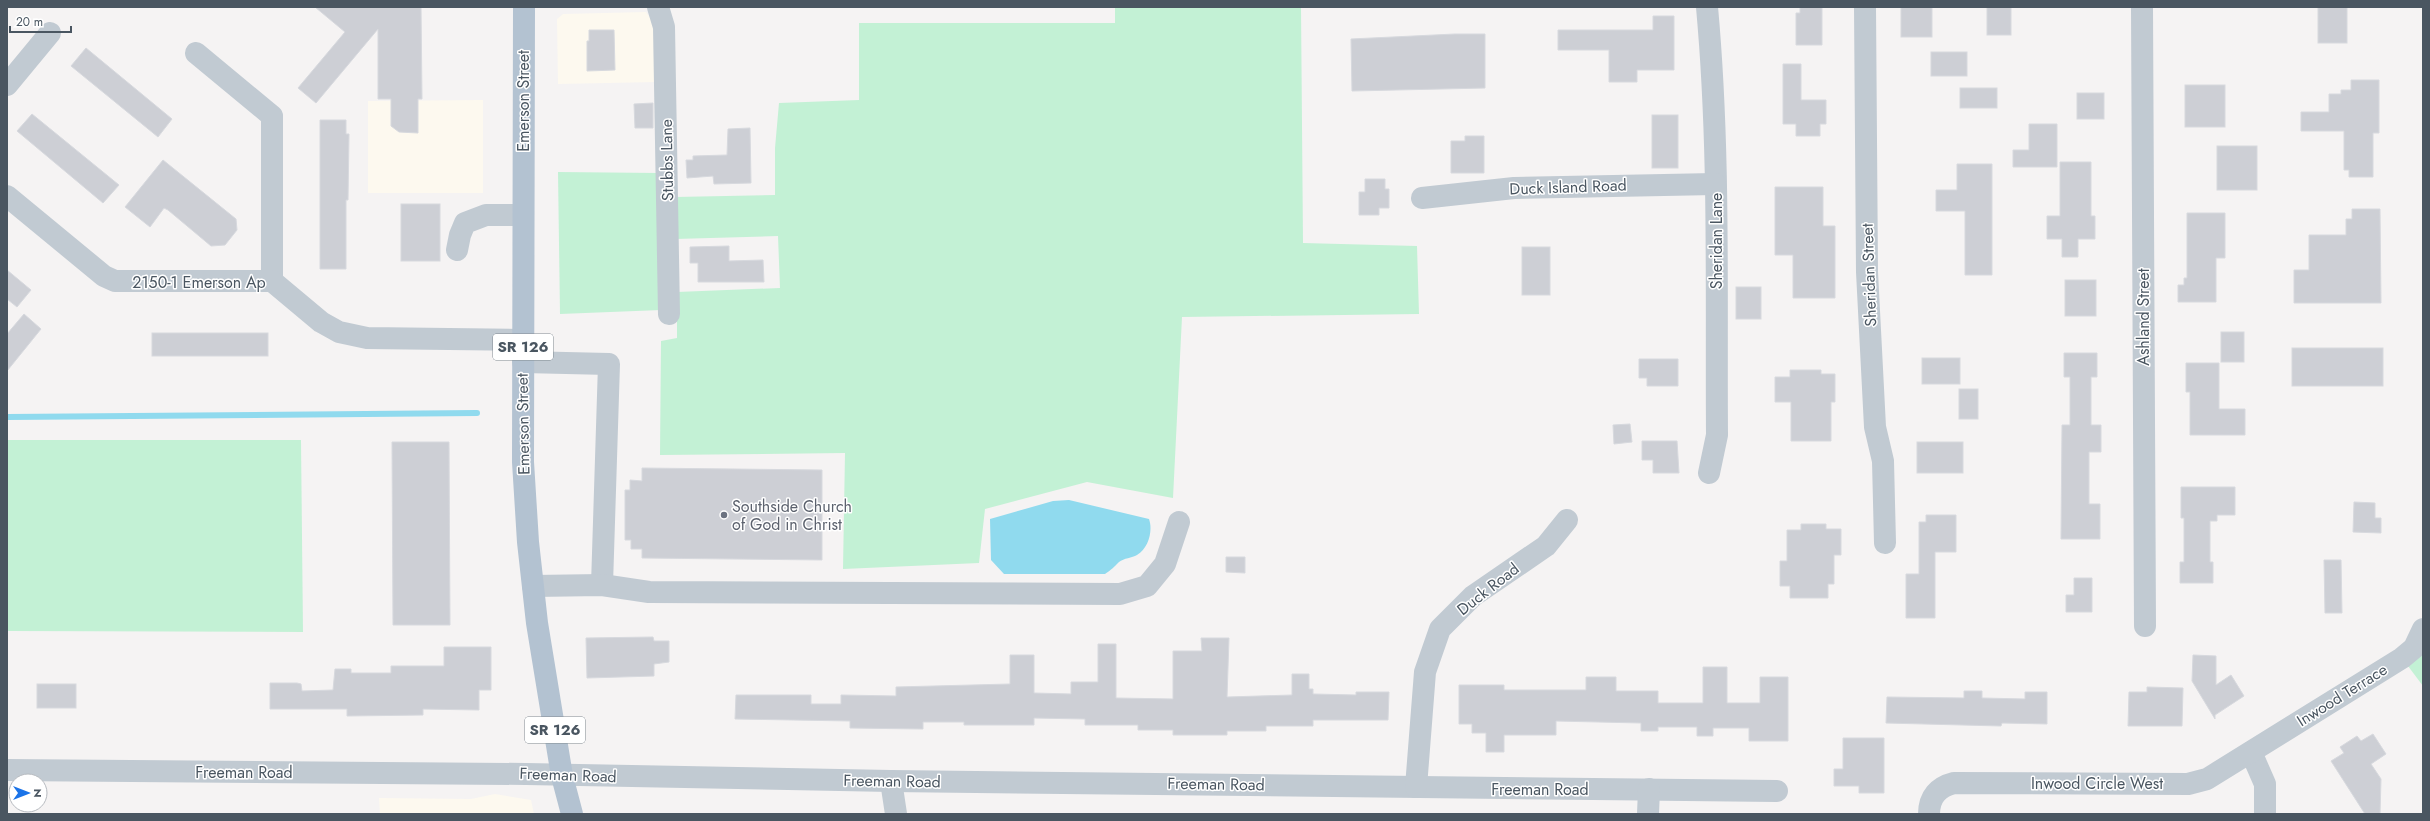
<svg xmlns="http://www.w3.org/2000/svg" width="2430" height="821" viewBox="0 0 2430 821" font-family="Jost,sans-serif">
<rect width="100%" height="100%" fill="#f5f3f3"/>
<g fill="#fdf9ef">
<polygon points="646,12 657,28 657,82 558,84 557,19 563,14"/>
<polygon points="483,100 483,193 368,193 368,101"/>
<polygon points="495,794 531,800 534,814 380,814 379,798 471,799"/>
</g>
<g fill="#c3f1d5">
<polygon points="1115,7 1301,7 1303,243 1417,246 1419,314 1182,317 1173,498 1087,482 985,509 979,563 843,569 845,453 660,455 661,341 677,338 677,292 780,288 778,236 675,239 675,197 775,195 775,148 779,103 859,100 859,23 1115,23"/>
<polygon points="558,172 659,173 661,310 560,314"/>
<polygon points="7,440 301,440 303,632 7,631"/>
<polygon points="2423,651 2423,686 2408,666"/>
</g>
<path fill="#90daee" d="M1069,500L1149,519C1153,530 1149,548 1137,555C1132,558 1124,558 1119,562C1114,567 1111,570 1105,574H1004L991,560L990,519L1053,501Z"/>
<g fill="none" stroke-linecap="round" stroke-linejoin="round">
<polyline stroke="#90daee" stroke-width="6" points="7,417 477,413"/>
</g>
<g fill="#cdcfd5" stroke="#d7d9de">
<polygon points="315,7 421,7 422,99 418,99 418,133 399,132 391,126 391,99 378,99 378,29 316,103 298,88 345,32"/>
<polygon points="1800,7 1822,7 1822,45 1796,45 1796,13 1800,13"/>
<rect x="1901" y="7" width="31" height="30"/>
<rect x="1987" y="7" width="24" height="28"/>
<rect x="2318" y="7" width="29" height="36"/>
<polygon points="1653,16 1674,16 1674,70 1637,70 1637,82 1609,82 1609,50 1558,50 1558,30 1653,30"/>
<polygon points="589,30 614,30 615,70 587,71 587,41 589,41"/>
<polygon points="1455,34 1485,34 1485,88 1352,91 1351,39"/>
<polygon points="86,48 172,119 158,137 71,66"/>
<rect x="1931" y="52" width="36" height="24"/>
<polygon points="1783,64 1801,64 1801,100 1826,100 1826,124 1820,124 1820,136 1796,136 1796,124 1783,124"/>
<polygon points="2351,80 2379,80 2379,133 2373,133 2373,177 2349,177 2349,170 2344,170 2344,131 2301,131 2301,112 2329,112 2329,94 2341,94 2341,90 2351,90"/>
<rect x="2185" y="85" width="40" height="42"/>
<rect x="1960" y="88" width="37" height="20"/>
<rect x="2077" y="93" width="27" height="26"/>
<polygon points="653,103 653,128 635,128 634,104"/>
<polygon points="32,114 119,185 103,203 17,131"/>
<rect x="1652" y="115" width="26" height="53"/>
<polygon points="320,120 346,120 346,134 349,134 348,200 346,200 346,269 320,269"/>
<polygon points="2029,124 2057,124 2057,167 2013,167 2013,150 2029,150"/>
<polygon points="750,128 751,183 714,184 713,176 687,178 686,160 693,160 693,156 727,155 728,129"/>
<polygon points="1465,136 1484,136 1484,173 1451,173 1451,141 1465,141"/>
<rect x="2217" y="146" width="40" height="44"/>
<polygon points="163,160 236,219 237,230 225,245 211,246 168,210 164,208 150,227 125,207"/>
<polygon points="2060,162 2091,162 2091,216 2095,216 2095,239 2078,239 2078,257 2062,257 2062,239 2047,239 2047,216 2060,216"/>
<polygon points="1957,164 1992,164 1992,275 1965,275 1965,211 1936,211 1936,190 1957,190"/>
<polygon points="1365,179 1385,179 1385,189 1389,189 1389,208 1379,208 1379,215 1359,215 1359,192 1365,192"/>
<polygon points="1775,187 1823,187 1823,226 1835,226 1835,298 1793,298 1793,255 1775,255"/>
<rect x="401" y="204" width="39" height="57"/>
<polygon points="2352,209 2380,209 2381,303 2294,303 2294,270 2309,270 2309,235 2346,235 2346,219 2352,219"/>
<polygon points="2187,213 2225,213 2225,258 2216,258 2216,302 2178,302 2178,285 2184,285 2184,278 2187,278"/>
<polygon points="729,246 729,261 763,260 764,282 698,282 698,263 690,263 690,247"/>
<rect x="1522" y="247" width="28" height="48"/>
<polygon points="7,270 31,290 17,307 7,299"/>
<rect x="2065" y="280" width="31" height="36"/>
<rect x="1736" y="287" width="25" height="32"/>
<polygon points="24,314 41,329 7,371 7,334"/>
<rect x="2221" y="332" width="23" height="30"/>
<rect x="152" y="333" width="116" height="23"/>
<rect x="2292" y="348" width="91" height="38"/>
<polygon points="2064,353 2097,353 2097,377 2091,377 2091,425 2101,425 2101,452 2089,452 2089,504 2100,504 2100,539 2061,539 2062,425 2070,425 2070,377 2064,377"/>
<rect x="1922" y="358" width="38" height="26"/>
<polygon points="1639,359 1678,359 1678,386 1647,386 1647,378 1639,378"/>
<polygon points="2186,363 2219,363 2219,409 2245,409 2245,435 2190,435 2190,392 2186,392"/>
<polygon points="1790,370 1821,370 1821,374 1835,374 1835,402 1831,402 1831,441 1791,441 1791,402 1775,402 1775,377 1790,377"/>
<rect x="1959" y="389" width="19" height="30"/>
<polygon points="1630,424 1632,442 1614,444 1613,425"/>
<polygon points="1642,441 1677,441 1679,473 1653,473 1653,460 1642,460"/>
<polygon points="392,442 449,442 450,625 393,625"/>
<rect x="1917" y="442" width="46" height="31"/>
<polygon points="642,468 822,470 822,560 642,558 642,549 631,549 631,540 625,540 625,490 630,490 630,480 642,481"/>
<polygon points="2181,487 2235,487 2235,515 2217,515 2217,521 2210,521 2210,562 2213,562 2213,583 2180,583 2180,562 2184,562 2184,518 2181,518"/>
<polygon points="2354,502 2375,503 2375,518 2381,518 2381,533 2353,532"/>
<polygon points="1926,515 1956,515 1956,552 1935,552 1935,618 1906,618 1906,574 1919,574 1919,522 1926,522"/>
<polygon points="1801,524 1826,524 1826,529 1841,529 1841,555 1834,555 1834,584 1828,584 1828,598 1790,598 1790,586 1780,586 1780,561 1787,561 1787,530 1801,530"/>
<polygon points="1226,557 1245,557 1245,573 1226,572"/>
<polygon points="2324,560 2341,560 2342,613 2325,613"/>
<polygon points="2074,578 2092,578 2092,612 2066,612 2066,595 2074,595"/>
<polygon points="653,637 654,641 669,641 669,662 654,664 654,676 587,678 586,638"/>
<polygon points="1201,638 1229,638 1227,697 1292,695 1292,674 1309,674 1309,689 1313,689 1313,694 1356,695 1356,692 1389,692 1388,720 1313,720 1313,726 1266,726 1266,731 1227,731 1227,735 1173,735 1173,730 1138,730 1138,725 1085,725 1085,719 1034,718 1034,725 964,725 964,722 923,722 923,729 850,728 850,721 735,719 736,695 811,695 811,704 841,704 841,695 896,696 896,687 1010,684 1010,655 1034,655 1034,693 1071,694 1071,682 1098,682 1098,644 1116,644 1116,698 1173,699 1173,651 1202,651"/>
<polygon points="444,647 491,647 491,690 479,690 479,710 423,709 423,715 347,716 347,709 270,709 270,683 297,683 301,684 302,691 333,690 335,669 351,669 351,673 391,673 391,666 444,666"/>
<polygon points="2193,655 2216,656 2216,685 2231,675 2244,696 2215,715 2215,719 2192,681"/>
<polygon points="1703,667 1727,667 1727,703 1760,703 1760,677 1788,677 1788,741 1749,741 1749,728 1713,728 1713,736 1697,736 1697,727 1658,727 1658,731 1641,731 1641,723 1556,721 1556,735 1504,735 1504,752 1486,752 1486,733 1472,733 1472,724 1459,724 1459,685 1504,685 1504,690 1586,690 1586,677 1616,677 1616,691 1658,691 1658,703 1703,703"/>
<rect x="37" y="684" width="39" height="24"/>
<polygon points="2147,687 2183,688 2182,726 2128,726 2129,692 2147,692"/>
<polygon points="1964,691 1982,691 1982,698 2025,699 2025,692 2047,692 2047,724 2002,723 2001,726 1886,723 1887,697 1964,698"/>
<polygon points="2373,734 2386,754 2371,764 2381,779 2380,814 2365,814 2331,761 2344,753 2340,747 2357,736 2361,741"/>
<polygon points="1843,738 1884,738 1884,793 1859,793 1859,786 1834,786 1834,769 1843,769"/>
</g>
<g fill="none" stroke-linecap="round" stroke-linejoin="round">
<g stroke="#c1cad2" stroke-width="22">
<polyline points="658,7 664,27 669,314"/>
<path d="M1707,7C1720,149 1716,292 1717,435L1709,473"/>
<polyline points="1865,7 1867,272 1875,427 1883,461 1885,543"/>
<polyline points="2142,7 2145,626"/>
<polyline points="196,53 272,116 272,281"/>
<polyline points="7,85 50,33"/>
<polyline points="7,196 104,276 115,281 272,281 321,322 339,332 367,338 523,340"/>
<polyline points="1422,198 1514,188 1715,184"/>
<polyline points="457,250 460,235 465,223 486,215 523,215"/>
<polyline points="523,362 609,364 602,585"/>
<polyline points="533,586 602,585 649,592 1120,594 1147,586 1165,564 1179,522"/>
<polyline points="2251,752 2265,784 2265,814"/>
<polyline points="7,770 526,774 891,781 1777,791"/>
<polyline points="891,781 896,814"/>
<polyline points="1416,787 1425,672 1440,629 1473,596 1546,546 1567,520"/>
<polyline points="1648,814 1649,789"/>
<path d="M1929,814C1929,797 1938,787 1954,783L2188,784L2207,779L2402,658L2414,648L2423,629"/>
</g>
<polyline stroke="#b3c2d1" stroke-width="22" points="524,7 523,462 528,542 537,623 562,776 572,814"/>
</g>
<circle fill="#6b7280" stroke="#fff" stroke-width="1.5" cx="724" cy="515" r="4"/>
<g text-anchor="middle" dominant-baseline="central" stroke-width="3" stroke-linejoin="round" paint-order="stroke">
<g fill="#fff" stroke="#808990" stroke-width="1">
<rect x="493" y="334" width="60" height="26" rx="3"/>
<rect x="525" y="717" width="60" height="26" rx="3"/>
</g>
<g font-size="15" font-weight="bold" fill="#4a5661">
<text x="523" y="347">SR 126</text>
<text x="555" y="730">SR 126</text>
</g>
<g font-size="16" fill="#4a5661" stroke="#fff">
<text transform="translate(523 101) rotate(-90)">Emerson Street</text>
<text transform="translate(667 160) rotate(-91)">Stubbs Lane</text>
<text transform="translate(1568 187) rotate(-2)">Duck Island Road</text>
<text transform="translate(1716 241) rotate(-90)">Sheridan Lane</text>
<text transform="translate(1869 275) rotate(-92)">Sheridan Street</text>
<text x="199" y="282">2150-1 Emerson Ap</text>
<text transform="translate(2143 317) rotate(-90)">Ashland Street</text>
<text transform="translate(523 424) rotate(-91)">Emerson Street</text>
<text transform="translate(1488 589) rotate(-38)">Duck Road</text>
<text transform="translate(2342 695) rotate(-32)">Inwood Terrace</text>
<text x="244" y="772">Freeman Road</text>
<text transform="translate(568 775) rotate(2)">Freeman Road</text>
<text transform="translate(892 781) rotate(1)">Freeman Road</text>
<text x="2097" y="783">Inwood Circle West</text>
<text transform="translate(1216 784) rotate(1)">Freeman Road</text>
<text x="1540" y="789">Freeman Road</text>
</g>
<g font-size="16" fill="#5b616d" stroke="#fff" text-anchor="start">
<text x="732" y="506">Southside Church<tspan x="732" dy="18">of God in Christ</tspan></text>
</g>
</g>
<rect width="2430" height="821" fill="none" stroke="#4a5661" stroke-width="16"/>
<g transform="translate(28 793) rotate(90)"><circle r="19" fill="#ffffff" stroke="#b7bbc0"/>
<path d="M0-3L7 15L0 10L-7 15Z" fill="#1a73e8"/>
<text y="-6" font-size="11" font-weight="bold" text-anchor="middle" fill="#4a5661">N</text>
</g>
<path d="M10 26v6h61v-6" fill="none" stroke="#4a5661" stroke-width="2"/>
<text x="16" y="26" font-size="12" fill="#4a5661" stroke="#ffffff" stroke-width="3" paint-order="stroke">20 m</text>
</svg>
